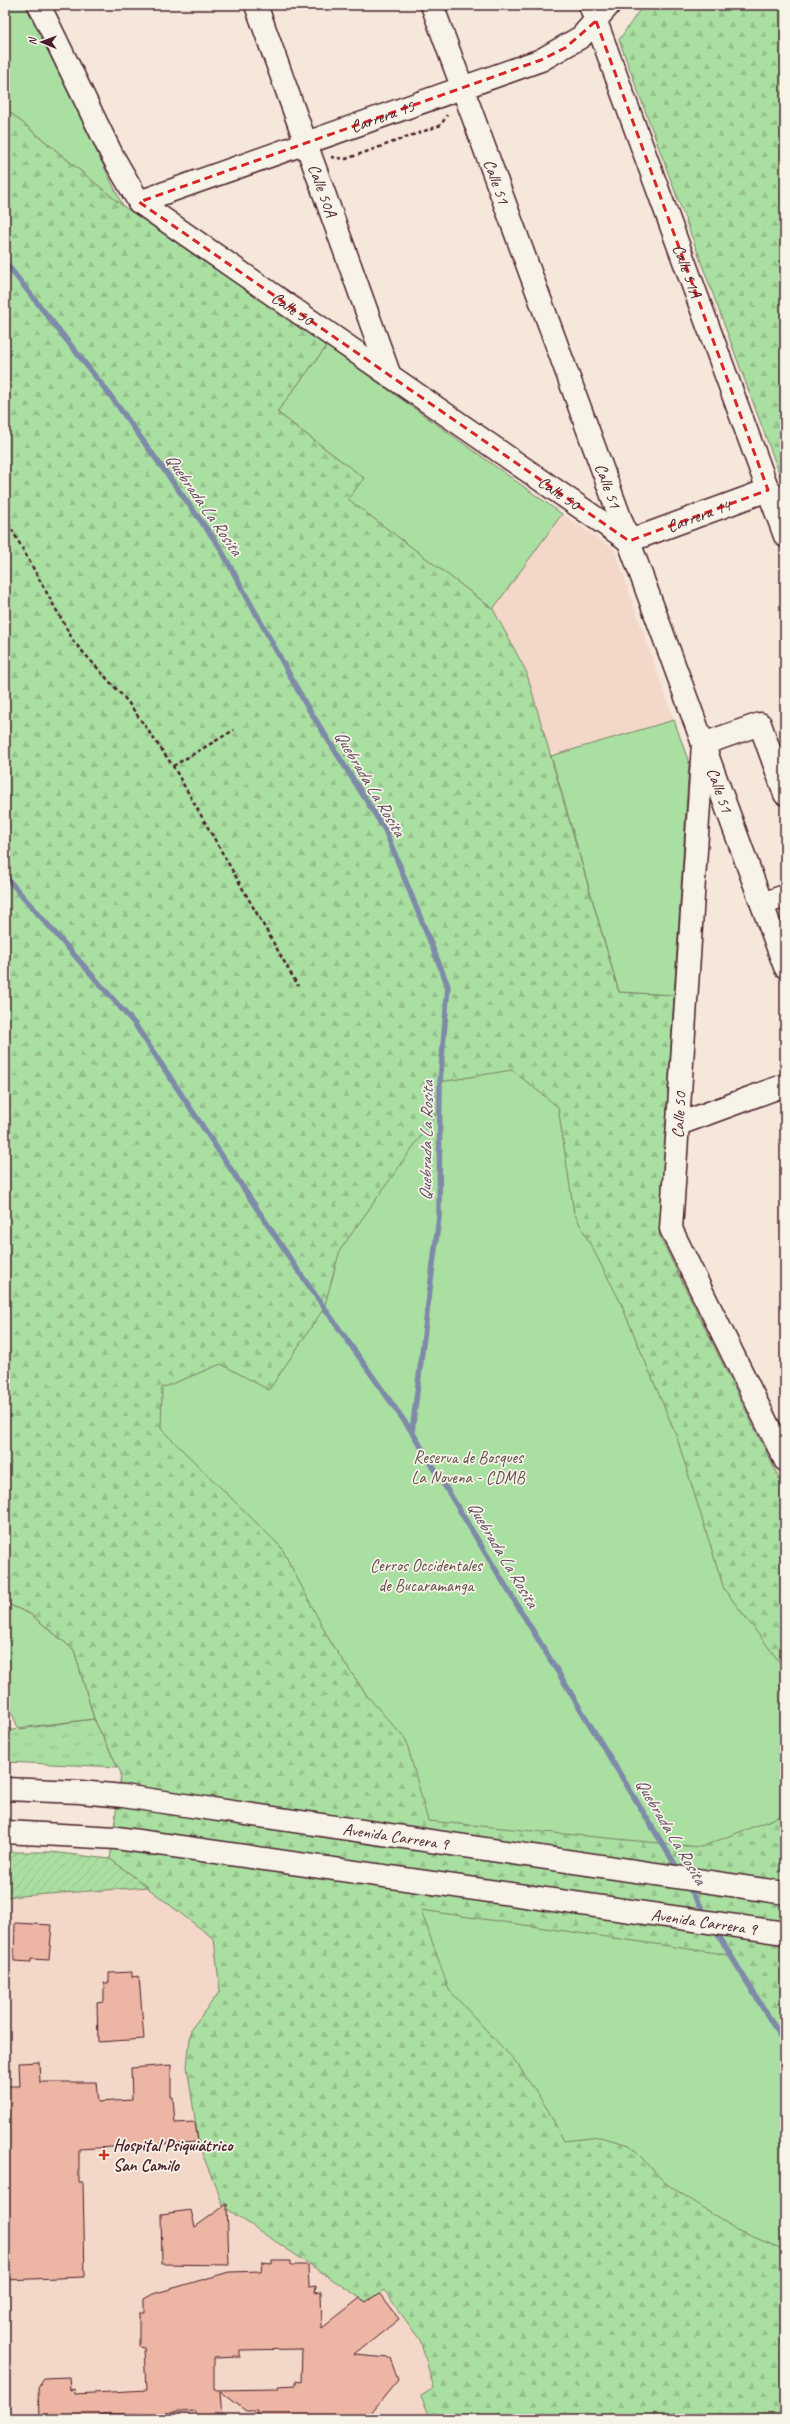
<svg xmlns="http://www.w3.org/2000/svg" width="790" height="2424" viewBox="0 0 790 2424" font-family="Caveat,sans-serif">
<defs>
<pattern id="grass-tufts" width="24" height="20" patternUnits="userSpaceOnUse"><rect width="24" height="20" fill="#aadfa2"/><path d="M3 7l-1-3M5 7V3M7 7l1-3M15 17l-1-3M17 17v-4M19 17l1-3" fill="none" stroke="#94bf8c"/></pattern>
<pattern id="forest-firs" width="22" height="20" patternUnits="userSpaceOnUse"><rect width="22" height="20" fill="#aadfa2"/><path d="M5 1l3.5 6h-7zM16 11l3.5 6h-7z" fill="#94bf8c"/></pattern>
<pattern id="garden-furrows" width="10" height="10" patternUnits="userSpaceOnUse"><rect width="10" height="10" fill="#aadfa2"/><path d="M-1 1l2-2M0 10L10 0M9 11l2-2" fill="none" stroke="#94bf8c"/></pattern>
</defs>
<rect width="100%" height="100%" fill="#f5e7da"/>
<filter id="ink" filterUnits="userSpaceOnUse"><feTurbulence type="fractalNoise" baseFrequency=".025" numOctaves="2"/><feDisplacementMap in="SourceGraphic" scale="8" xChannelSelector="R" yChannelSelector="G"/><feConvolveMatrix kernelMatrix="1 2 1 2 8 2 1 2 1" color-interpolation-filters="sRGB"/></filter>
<g filter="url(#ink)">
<g fill="#f3d8ca">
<polygon points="562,514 614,549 674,720 551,756 526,671 493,609"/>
<polygon points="148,1887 214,1939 220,1991 191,2029 187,2066 199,2146 227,2209 366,2302 383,2290 420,2340 434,2388 421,2396 431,2419 5,2419 5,1965 11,1964 5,1940 5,1897"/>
</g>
<polygon fill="url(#grass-tufts)" stroke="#7a7f66" points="94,1719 118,1767 5,1762 5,1731"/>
<g fill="url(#forest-firs)" stroke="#7a7f66">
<polygon points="643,5 785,5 785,481 781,478 619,40"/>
<polygon points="5,108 123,206 327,346 277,412 364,478 349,499 493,609 526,671 619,992 674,995 659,1235 785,1490 785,2419 431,2419 421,2396 434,2388 420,2340 384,2290 366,2302 224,2207 199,2146 187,2066 191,2029 220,1991 214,1939 110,1859 121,1773 94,1719 74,1650 30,1614 5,1603"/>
</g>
<g fill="#aadfa2" stroke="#7a7f66">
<polygon points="5,5 26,5 123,206 5,108"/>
<polygon points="327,346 562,514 493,609 348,499 364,478 277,412"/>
<polygon points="674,720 689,763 674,995 619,992 551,756"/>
<polygon points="512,1070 558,1107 574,1213 619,1299 676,1435 724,1589 785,1669 785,1812 781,1816 701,1847 428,1821 406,1740 368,1697 331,1643 281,1547 161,1429 162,1388 221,1364 269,1390 324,1308 340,1250 440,1109 440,1082"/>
<polygon points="5,1603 30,1614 74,1650 94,1719 18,1728 5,1696"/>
<polygon points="421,1910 730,1955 782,2039 785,2040 785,2250 734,2229 664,2182 630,2145 600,2137 564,2141 548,2110 516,2062 449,1990"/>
</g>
<polygon fill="url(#garden-furrows)" stroke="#7a7f66" points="5,1852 51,1852 110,1859 148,1887 5,1897"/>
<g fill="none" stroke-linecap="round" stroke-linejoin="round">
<g stroke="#7e8aa8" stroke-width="5.5">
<polyline points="5,262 110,395 219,546 305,703 385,830 448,986 440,1082 439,1217 412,1432 679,1871"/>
<polyline points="5,876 134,1023 297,1269 412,1432"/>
<polyline points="687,1884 707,1916"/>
<polyline points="714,1928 785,2044"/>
</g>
</g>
<g fill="#edb5a3" stroke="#4a1f2b" fill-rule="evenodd">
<polygon points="15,1923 52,1925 49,1960 31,1959 31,1962 14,1961"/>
<polygon points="132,1972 132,1977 139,1976 144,2039 98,2042 97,2003 104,2002 104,1983 109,1983 109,1973"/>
<polygon points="39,2062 40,2082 96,2082 98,2102 132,2100 131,2068 171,2065 171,2097 173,2097 175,2123 195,2122 198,2142 79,2149 79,2182 83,2182 85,2277 5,2280 5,2086 20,2086 19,2063"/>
<polygon points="227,2204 229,2265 162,2264 161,2214 191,2210 195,2227"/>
<path d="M272,2261H291V2265H308L309,2287L316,2286L315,2292L321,2291L322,2328L360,2298L366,2302L379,2293L399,2319L354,2355L390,2358L398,2380L366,2419H257L258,2411H246L220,2391L222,2419H196L195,2411L165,2413V2419H139L138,2414H102V2419H39L38,2387L44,2378L69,2377L70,2390L74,2389L75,2394L146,2390L144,2348L139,2347V2313H144V2299L153,2294L229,2272L261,2271L262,2263L272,2264ZM302,2349L301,2382L296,2381V2385L278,2386V2389L214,2390V2358L240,2357V2350Z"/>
</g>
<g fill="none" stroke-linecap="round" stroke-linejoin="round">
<defs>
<g id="minor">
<path id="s1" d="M39,5L112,155L139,202L629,541L768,490L785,503"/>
<path id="s2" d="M256,5L390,376"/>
<path id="s3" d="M432,5L785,967"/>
<path id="s4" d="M590,5L785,536"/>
<path id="s5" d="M139,202L541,60L581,37L609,5"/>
<polyline points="785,794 760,724 703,744 671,1229 785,1460"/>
<polyline points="762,904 785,896"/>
<polyline points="679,1124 785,1085"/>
</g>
<g id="major">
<path id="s6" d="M5,1789L80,1792L123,1796L785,1893"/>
<path id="s7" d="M5,1832L117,1838L785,1933"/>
</g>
</defs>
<use href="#minor" stroke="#4a1f2b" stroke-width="25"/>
<use href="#major" stroke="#4a1f2b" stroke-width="25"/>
<g stroke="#4a1f2b" stroke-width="2.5" stroke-dasharray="4 3" stroke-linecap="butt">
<polyline points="331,157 346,159 441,125 447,115"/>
<polyline points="5,517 74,642 128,702 173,766 298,986"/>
<polyline points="173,766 234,730"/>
</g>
<use href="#minor" stroke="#f7f3e8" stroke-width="22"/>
<use href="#major" stroke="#f7f3e8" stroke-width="22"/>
</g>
</g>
<path fill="none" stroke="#d62828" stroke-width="3" stroke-dasharray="8 5" stroke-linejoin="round" d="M596,21L768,490L629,541L139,202L541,60L565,48Z"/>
<path fill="#c8321e" stroke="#f7f3e8" stroke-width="1.5" d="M102 2149h4v4h4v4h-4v4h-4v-4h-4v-4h4z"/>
<g text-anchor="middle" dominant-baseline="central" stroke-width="3.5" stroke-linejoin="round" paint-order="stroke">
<g font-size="17" fill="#4a1f2b" stroke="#f7f3e8">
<text stroke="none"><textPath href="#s5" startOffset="258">Carrera 15</textPath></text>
<text stroke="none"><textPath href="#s3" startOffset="188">Calle 51</textPath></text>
<text stroke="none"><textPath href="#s2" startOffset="197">Calle 50A</textPath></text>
<text stroke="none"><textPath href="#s4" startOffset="283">Calle 51A</textPath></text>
<text stroke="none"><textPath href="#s1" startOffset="408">Calle 50</textPath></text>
<text stroke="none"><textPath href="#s3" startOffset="512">Calle 51</textPath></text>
<text stroke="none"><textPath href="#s1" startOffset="732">Calle 50</textPath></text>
<text stroke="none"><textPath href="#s1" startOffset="891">Carrera 14</textPath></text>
<text stroke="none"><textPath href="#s3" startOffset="836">Calle 51</textPath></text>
<text transform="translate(679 1115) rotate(-86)">Calle 50</text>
<text stroke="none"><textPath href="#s6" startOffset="394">Avenida Carrera 9</textPath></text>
<text stroke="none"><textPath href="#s7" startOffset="705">Avenida Carrera 9</textPath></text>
</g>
<g font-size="17" fill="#624f49" stroke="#f7f3e8">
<text x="468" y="1457">Reserva de Bosques<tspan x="468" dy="20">La Novena - CDMB</tspan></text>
<text x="426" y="1565">Cerros Occidentales<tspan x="426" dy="20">de Bucaramanga</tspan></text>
</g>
<g font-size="17" font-weight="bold" fill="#4a1f2b" stroke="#f7f3e8" text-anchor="start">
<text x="113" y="2145">Hospital Psiquiátrico<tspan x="113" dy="20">San Camilo</tspan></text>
</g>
<g font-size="18" font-style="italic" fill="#604c5f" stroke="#f7f3e8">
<text transform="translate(204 504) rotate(55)">Quebrada La Rosita</text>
<text transform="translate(370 783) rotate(59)">Quebrada La Rosita</text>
<text transform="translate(426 1141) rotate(-89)">Quebrada La Rosita</text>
<text transform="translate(503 1554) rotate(59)">Quebrada La Rosita</text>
<text transform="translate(671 1831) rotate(59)">Quebrada La Rosita</text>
</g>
</g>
<rect width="790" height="2424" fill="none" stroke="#f7f3e8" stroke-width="20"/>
<rect x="10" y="10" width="770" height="2404" fill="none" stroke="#4a1f2b" stroke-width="1.5" filter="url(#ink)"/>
<g transform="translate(42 42) rotate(271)" stroke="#f7f3e8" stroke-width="3" paint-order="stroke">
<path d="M0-3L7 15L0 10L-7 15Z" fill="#4a1f2b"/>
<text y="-6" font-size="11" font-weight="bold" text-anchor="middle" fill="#4a1f2b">N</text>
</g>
</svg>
